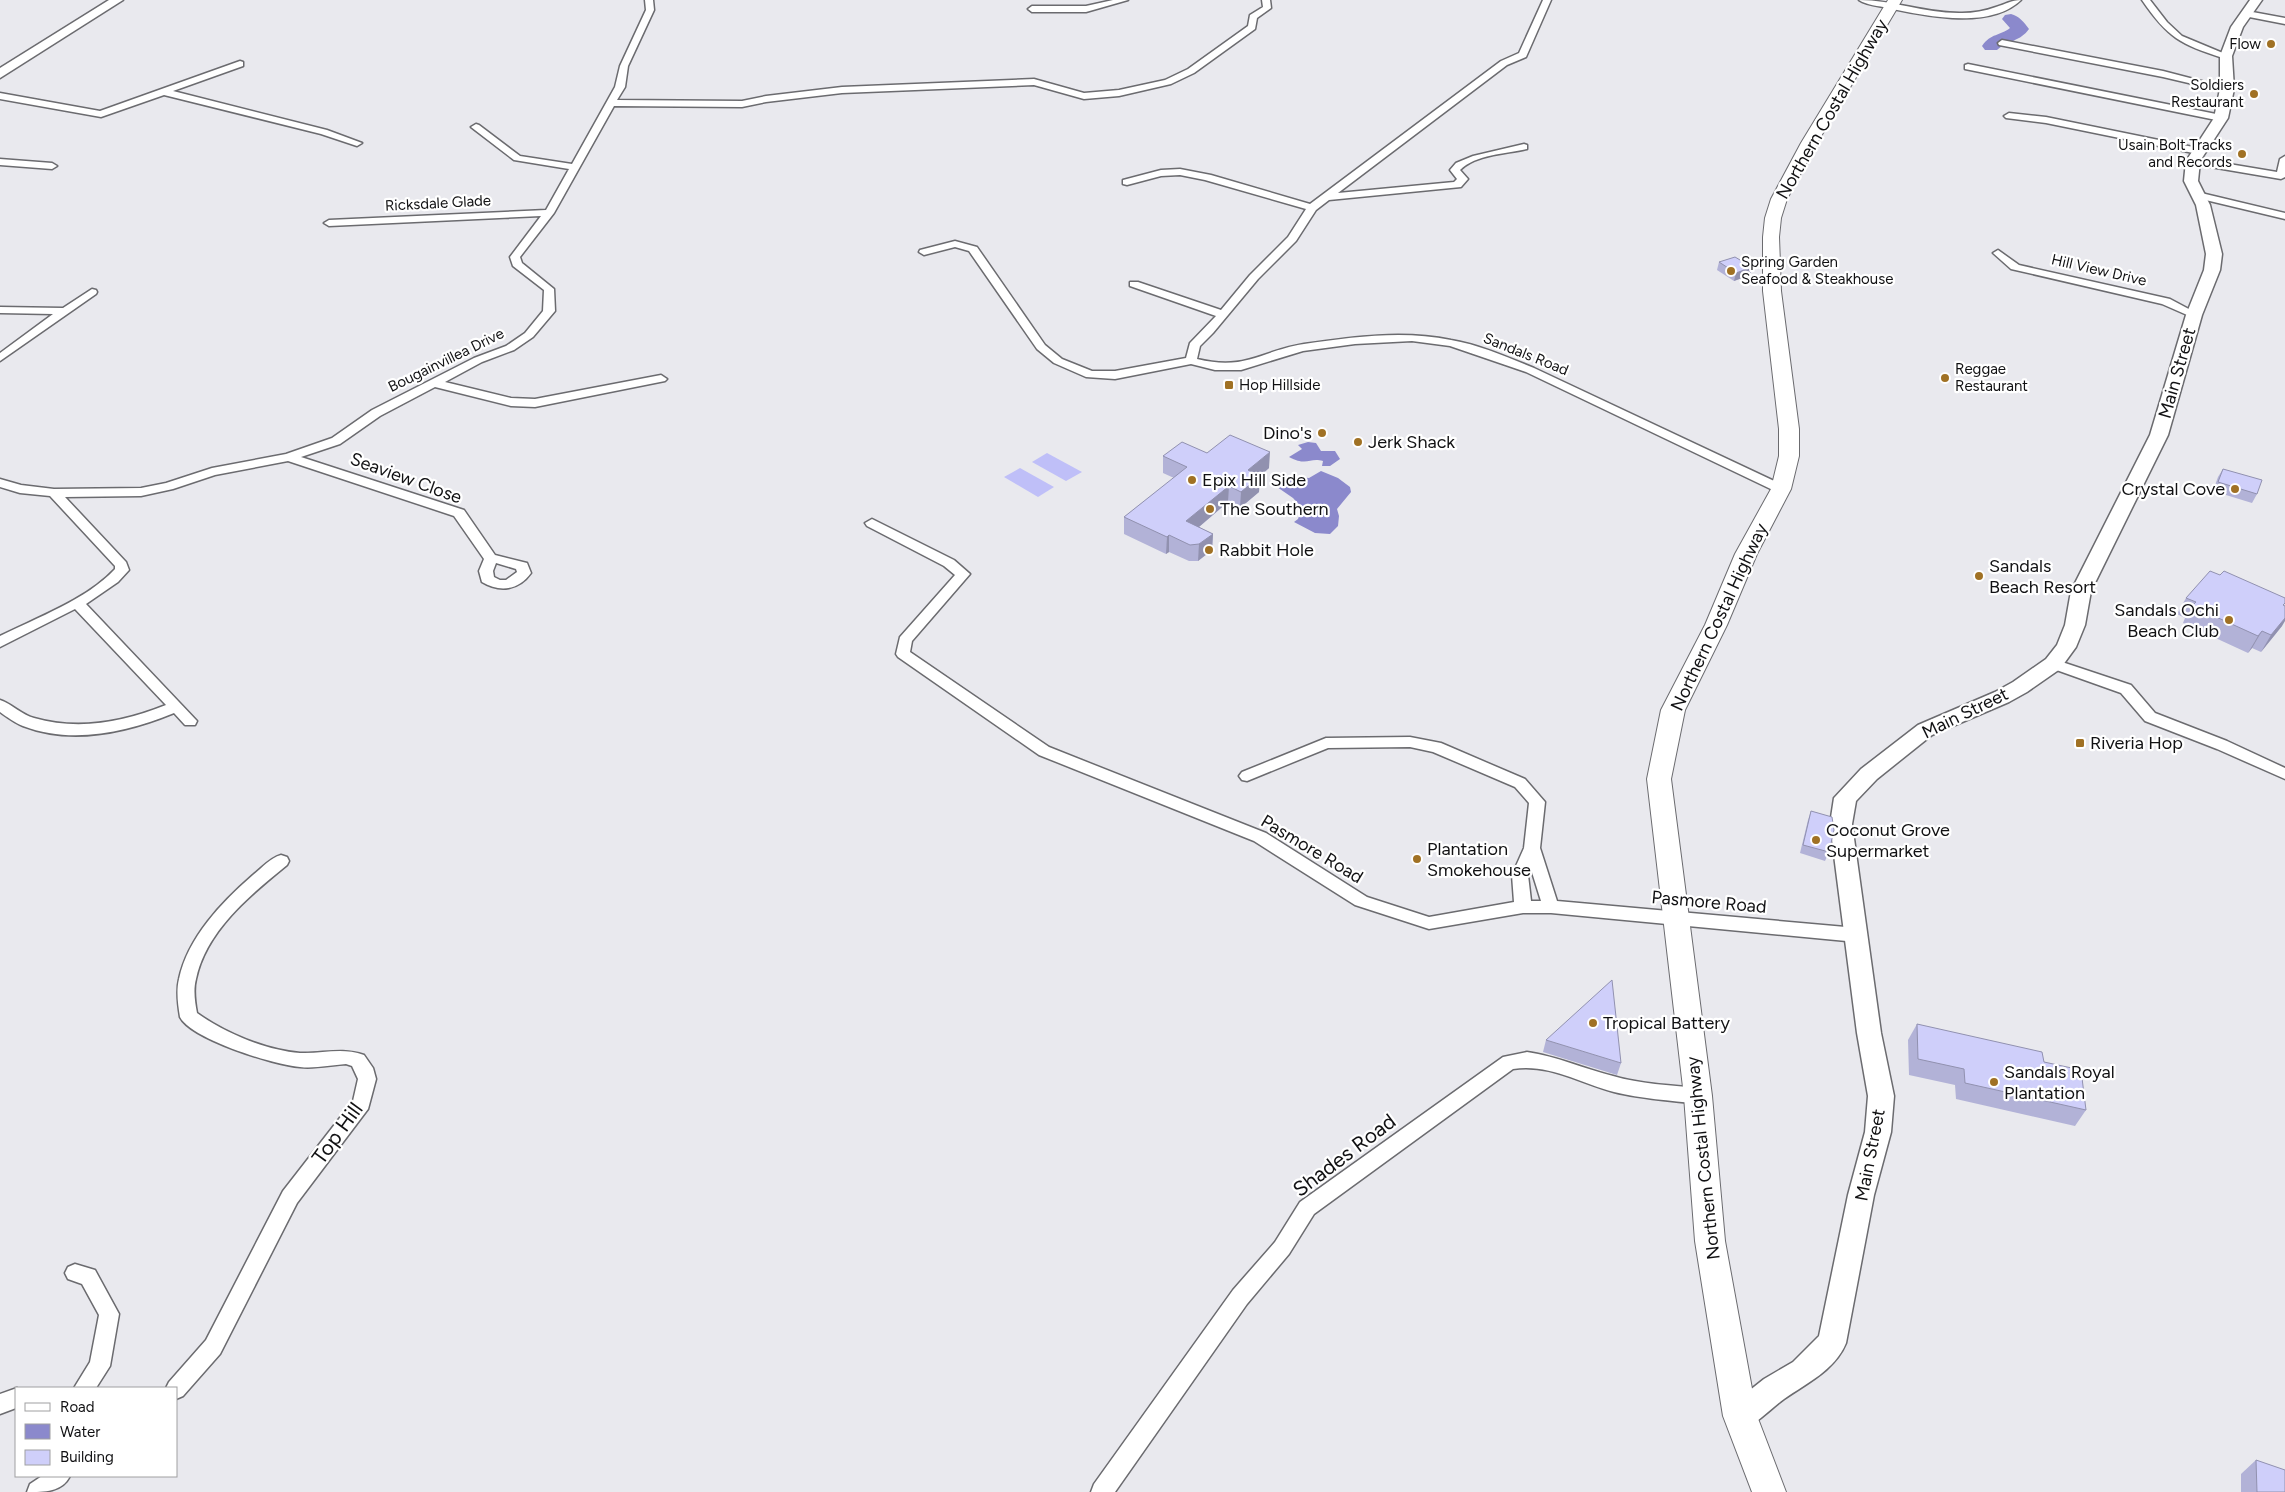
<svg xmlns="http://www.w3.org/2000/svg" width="2285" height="1492" viewBox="0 0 2285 1492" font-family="Figtree,sans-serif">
<rect width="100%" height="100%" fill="#e9e9ee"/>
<g fill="#bfbff8">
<polygon points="1047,453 1082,472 1066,481 1032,462"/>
<polygon points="1020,468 1054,487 1038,497 1004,477"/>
</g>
<g fill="#8b89cc">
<path d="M1308,442L1316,443L1321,451H1335L1340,459L1330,466H1322L1323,461C1309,457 1308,467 1289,457L1302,449L1298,445Z"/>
<polygon points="1321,471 1338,478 1350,487 1351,492 1337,509 1339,516 1338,526 1330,534 1315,533 1294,522 1298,519 1302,508 1293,498 1277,487 1291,476 1309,478"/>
</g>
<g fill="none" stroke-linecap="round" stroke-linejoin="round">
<path fill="#8b89cc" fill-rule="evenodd" d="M2011,14C2019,16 2024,22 2029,29C2021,41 2007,41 1997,50H1985L1982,46C1991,33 2000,36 2010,28L2002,19L2005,15Z"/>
<defs>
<g id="street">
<path d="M645,0H653L654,10L628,66L625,87L617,100L742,101L766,96L842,87L1034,79L1084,93L1119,90L1165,80L1188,69L1248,26L1250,15L1263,7L1262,0H1270L1271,8L1257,18L1255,29L1194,73L1171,84L1119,96L1084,99L1034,85L842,93L766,102L742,107L614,106L554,213L520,257L522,263L554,289L555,311L533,337L514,350L482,362L445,382L511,398L535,399L661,375L667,379L665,381L535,407L511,406L435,387L380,416L340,444L301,457L464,510L495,555L527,563L531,573C519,590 500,593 482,582L479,571L484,559L454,516L288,461L215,475L173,489L141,496L65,497L126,562L129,570L118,582L86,604L197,721L195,725H185L174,713C128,732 72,745 23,726C15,723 7,717 0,712V700C12,704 22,715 34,718C79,731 124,722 166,705L75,609L0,647V636C38,617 86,600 115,569V566L50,496L20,493L0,487V479L21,485L54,489L141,488L166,483L212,468L286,454L332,438L372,410L474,358L506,346L525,333L543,311L544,290L513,266L510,257L541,216L329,226L324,223L329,220L546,210L569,169L514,160L471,127L476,124L479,125L520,156L572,164L615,87L620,66L646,10ZM496,563L516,569L517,572L506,580H500L494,577L493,571Z"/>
<polygon points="1113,0 1128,0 1086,12 1032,12 1028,9 1032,6 1086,6"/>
<path d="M1543,0H1551L1526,57L1507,65L1338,193L1454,182L1457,179L1450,170L1456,163L1473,156L1524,144L1527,145V149C1507,154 1476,154 1460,170L1468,179L1461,187L1329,200L1316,210L1296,241L1258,279L1213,333L1200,346L1197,359C1246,371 1260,351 1304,344C1352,337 1403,330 1451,340C1480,345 1507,357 1534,368L1785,486L1787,489L1785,492H1777L1526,372L1450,346L1412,341L1355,344L1303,351L1241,370H1215L1191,364L1115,379L1086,377L1054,363L1037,349L969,251L955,247L924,255L919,252L920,250L955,241L977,247L1045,345L1062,359L1092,371H1115L1186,358L1190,343L1216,316L1130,286V282H1138L1221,310L1250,275L1288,237L1306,209L1205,180L1180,175L1161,176L1127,185L1123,184V180L1161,170L1180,169L1211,175L1310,204L1501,61L1519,53Z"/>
<path d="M1859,0C1894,0 1927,14 1962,13C1973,13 1985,11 1996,7C2006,4 2011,0 2021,0C1990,30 1926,16 1888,8C1879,6 1866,5 1859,0Z"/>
<path d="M2142,0H2150L2167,22L2182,36L2230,56L2223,58C2180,44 2168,38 2142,0Z"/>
<polygon points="2247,11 2285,18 2285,24 2244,16 2244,12"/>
<polygon points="2002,40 2163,71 2232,89 2227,92 2163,77 1999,45 1998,43"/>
<polygon points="240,61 243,62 243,66 173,91 327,130 362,143 357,146 321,134 164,95 101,117 0,99 0,93 100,111"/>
<polygon points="1968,64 2221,115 2226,118 2221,121 1965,69 1965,65"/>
<polygon points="2009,113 2046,117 2198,148 2203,151 2198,154 2046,123 2006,118 2004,116"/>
<polygon points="2285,156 2285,177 2281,179 2193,164 2188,161 2193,158 2277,172 2280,159"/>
<polygon points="0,159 52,163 57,166 52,169 0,165"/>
<polygon points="2197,192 2285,213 2285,219 2193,197 2192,195"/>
<polygon points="1998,250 2019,265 2170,299 2200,315 2194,318 2162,304 2011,269 1993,253"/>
<polygon points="92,289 96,290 97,292 96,294 0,361 0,353 53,314 0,313 0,307 63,308"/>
<path d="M872,519L954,560L970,574L912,641L910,652L1049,747L1266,833L1367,897L1429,917L1514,902L1512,875L1524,848L1529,803L1515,787L1433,752L1410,747L1328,748L1247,781L1242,780L1239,776L1242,772L1326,738L1410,737L1441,743L1525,779L1545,802L1540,848L1557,901L1857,928L1863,930L1865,935L1863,940L1857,942L1551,913H1523L1429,929L1355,905L1254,841L1039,755L898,657L896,654L900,637L955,575L944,566L867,526L865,523ZM1531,869L1541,901H1531L1528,875Z"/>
<polygon points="2053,659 2131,685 2155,713 2227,741 2285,768 2285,779 2217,749 2145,721 2121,693 2048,667 2046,664 2048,661"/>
<path d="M281,855L287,857L289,861L287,865C250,895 206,931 196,979C193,990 195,1002 197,1013C225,1033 265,1050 300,1053C323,1054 341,1047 364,1055L373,1068L376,1079L368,1109L297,1203L220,1354L183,1396L176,1399V1388H166L169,1382L206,1340L283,1191L353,1101L358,1079L352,1066L346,1064C331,1065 314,1069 300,1067C274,1065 191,1039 180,1017C178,1005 176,991 179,979C188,937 222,902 253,875C262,868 270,858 281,855Z"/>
<path d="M1527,1052C1557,1056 1584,1069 1613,1076C1640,1084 1670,1085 1698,1088L1704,1091L1707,1096L1704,1101L1698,1104C1670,1100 1641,1099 1614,1092C1580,1083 1548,1063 1513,1069L1314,1214L1289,1254L1247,1304L1115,1492H1091L1094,1484L1233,1290L1275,1242L1300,1202L1503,1057Z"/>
<polygon points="75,1264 95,1270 119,1314 110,1366 96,1388 74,1388 90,1362 99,1315 82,1284 68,1279 65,1273 68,1267"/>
<polygon points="17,1388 16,1408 0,1414 0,1394"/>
<path d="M42,1476H70C62,1492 45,1492 27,1492L30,1484Z"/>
</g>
<g id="secondary">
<polygon points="109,0 123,0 0,78 0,68"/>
<path d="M2250,0H2262L2243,27L2232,56L2234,89L2228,118L2200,161L2198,181L2210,205L2222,254L2220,270L2202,315L2168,435L2091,591L2085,625L2076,647L2060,669L2027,692L2009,702L1932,735L1877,779L1856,801L1852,824L1881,1033L1894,1096L1891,1132L1874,1195L1846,1343C1835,1370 1807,1383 1784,1399C1769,1410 1757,1424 1740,1431L1730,1426L1725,1416L1730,1406L1764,1379L1793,1362L1819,1336L1848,1195L1865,1132L1868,1096L1857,1033L1830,824L1834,798L1861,769L1918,725L1995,692L2013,682L2046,659L2057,645L2065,625L2071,591L2150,435L2186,315L2204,270L2206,254L2196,205L2184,181L2186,161L2214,118L2220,89V56L2231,27Z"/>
</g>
<polygon id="primary" points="1888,0 1902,0 1817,143 1787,199 1781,218 1779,237 1781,291 1799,429 1799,456 1791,489 1757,554 1727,625 1685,710 1671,779 1712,1096 1725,1241 1757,1416 1786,1492 1752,1492 1723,1416 1695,1241 1684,1096 1647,779 1661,710 1705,625 1735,554 1771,489 1779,456 1779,429 1763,291 1763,237 1765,218 1771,199 1801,143"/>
</defs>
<use href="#street" stroke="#6b6b6f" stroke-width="3"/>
<use href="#secondary" stroke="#6b6b6f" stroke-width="3"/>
<use href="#primary" stroke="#6b6b6f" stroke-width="2"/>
<use href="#street" fill="#fff" fill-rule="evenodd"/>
<use href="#secondary" fill="#fff" fill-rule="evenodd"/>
<use href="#primary" fill="#fff" fill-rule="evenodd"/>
</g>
<g fill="#b2b2d7">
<polygon points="1719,262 1752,267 1750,275 1734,281 1717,270"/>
<polygon points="1207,453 1269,468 1260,476 1259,492 1240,508 1228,502 1199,527 1213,534 1212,550 1198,561 1189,561 1169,552 1166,554 1124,534 1124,517 1174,478 1163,473 1163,456"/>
<polygon points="2223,469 2257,494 2252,503 2213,491 2218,477"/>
<polygon points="2220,575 2285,598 2282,626 2261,652 2252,648 2248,653 2183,623 2185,618 2177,614 2186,598"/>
<polygon points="1811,811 1829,852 1825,861 1800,853 1808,820"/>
<polygon points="1917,1024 2044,1062 2086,1110 2075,1126 1956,1099 1955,1085 1909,1075 1908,1040"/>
<polygon points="1546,1040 1621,1063 1617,1075 1543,1052"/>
<polygon points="2256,1460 2285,1492 2241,1492 2241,1474"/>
</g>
<g fill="#9191af">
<polygon points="1752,267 1750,275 1734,281 1736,273"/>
<polygon points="1270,452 1269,468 1260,476 1259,492 1240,508 1241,492 1248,470"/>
<polygon points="1229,486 1228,502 1186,538 1186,521"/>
<polygon points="1213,534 1212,550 1198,561 1199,544"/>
<polygon points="1169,535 1169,552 1166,554 1167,537"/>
<polygon points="2285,618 2285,621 2282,626 2261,652 2271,635"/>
<polygon points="2262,631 2252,648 2248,653 2258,636"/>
</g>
<g fill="#cfcffa" stroke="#9191af">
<polygon points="1735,257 1752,267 1736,273 1719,262"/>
<polygon points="1230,435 1270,452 1248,470 1260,476 1241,492 1229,486 1186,521 1213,534 1199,544 1190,545 1169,535 1167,537 1124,517 1187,467 1163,456 1182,442 1207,453"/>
<polygon points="2223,469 2262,480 2257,494 2218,482"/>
<polygon points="2210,571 2220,575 2224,571 2285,598 2285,603 2283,605 2285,606 2285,618 2271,635 2262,631 2258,636 2192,606 2196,602 2186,598"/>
<polygon points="1811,811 1832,817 1834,830 1829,852 1803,845"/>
<polygon points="1612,980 1621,1063 1546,1040"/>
<polygon points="1917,1024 2042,1052 2044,1062 2081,1070 2086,1110 1965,1083 1964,1069 1918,1059"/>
<polygon points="2256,1460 2285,1470 2285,1492 2257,1492"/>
</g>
<g fill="#a07124" stroke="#fff" stroke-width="2">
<circle cx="2271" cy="44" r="5"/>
<circle cx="2254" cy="94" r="5"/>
<circle cx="2242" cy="154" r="5"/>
<circle cx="1731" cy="271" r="5"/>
<circle cx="1945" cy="378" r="5"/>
<rect x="1224" y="380" width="10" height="10" rx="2.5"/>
<circle cx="1322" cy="433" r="5"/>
<circle cx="1358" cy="442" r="5"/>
<circle cx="1192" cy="480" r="5"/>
<circle cx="2235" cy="489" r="5"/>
<circle cx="1210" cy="509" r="5"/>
<circle cx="1209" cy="550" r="5"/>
<circle cx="1979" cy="576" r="5"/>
<circle cx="2229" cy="620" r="5"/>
<rect x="2075" y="738" width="10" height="10" rx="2.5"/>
<circle cx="1816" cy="840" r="5"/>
<circle cx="1417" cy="859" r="5"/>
<circle cx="1593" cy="1023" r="5"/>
<circle cx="1994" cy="1082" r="5"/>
</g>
<g text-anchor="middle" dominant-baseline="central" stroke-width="4.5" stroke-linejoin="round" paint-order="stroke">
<g font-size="15" fill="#111113" stroke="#fff" text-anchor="end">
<text x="2261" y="44">Flow</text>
<text x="2244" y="85">Soldiers<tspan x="2244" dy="17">Restaurant</tspan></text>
<text x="2232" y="145">Usain Bolt Tracks<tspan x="2232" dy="17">and Records</tspan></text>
<text x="1741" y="262" text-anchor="start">Spring Garden<tspan x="1741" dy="17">Seafood &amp; Steakhouse</tspan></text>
<text x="1955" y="369" text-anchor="start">Reggae<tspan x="1955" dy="17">Restaurant</tspan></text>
<text x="1239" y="385" text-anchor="start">Hop Hillside</text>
</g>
<g font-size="15" fill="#111113" stroke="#fff">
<text transform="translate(438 203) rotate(-3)">Ricksdale Glade</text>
<text transform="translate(2099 270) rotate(13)">Hill View Drive</text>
<text transform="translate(1526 354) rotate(22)">Sandals Road</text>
<text transform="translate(446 360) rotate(-26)">Bougainvillea Drive</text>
</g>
<g font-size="18" fill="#111113" stroke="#fff">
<text transform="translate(1832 109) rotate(-60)">Northern Costal Highway</text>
<text transform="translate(2177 373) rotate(-74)">Main Street</text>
<text transform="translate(406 478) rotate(20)">Seaview Close</text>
<text transform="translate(1719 617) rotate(-65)">Northern Costal Highway</text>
<text transform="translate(1965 713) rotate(-26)">Main Street</text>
<text transform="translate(1312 849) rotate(31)">Pasmore Road</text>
<text transform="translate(1709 902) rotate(5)">Pasmore Road</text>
<text transform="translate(1870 1155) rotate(-79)">Main Street</text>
<text transform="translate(1703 1158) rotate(-96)">Northern Costal Highway</text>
</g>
<g font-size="18" fill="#111113" stroke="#fff" text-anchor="start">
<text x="1312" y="433" text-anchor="end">Dino's</text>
<text x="1368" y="442">Jerk Shack</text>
<text x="1202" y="480">Epix Hill Side</text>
<text x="2225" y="489" text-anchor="end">Crystal Cove</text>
<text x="1220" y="509">The Southern</text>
<text x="1219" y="550">Rabbit Hole</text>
<text x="1989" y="566">Sandals<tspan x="1989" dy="21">Beach Resort</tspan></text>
<text x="2219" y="610" text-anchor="end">Sandals Ochi<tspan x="2219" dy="21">Beach Club</tspan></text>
<text x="2090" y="743">Riveria Hop</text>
<text x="1826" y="830">Coconut Grove<tspan x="1826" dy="21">Supermarket</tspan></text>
<text x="1427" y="849">Plantation<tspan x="1427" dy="21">Smokehouse</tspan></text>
<text x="1603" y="1023">Tropical Battery</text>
<text x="2004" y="1072">Sandals Royal<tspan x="2004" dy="21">Plantation</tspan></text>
</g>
<g font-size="21" fill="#111113" stroke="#fff">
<text transform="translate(337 1133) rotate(-54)">Top Hill</text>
<text transform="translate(1344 1155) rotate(-37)">Shades Road</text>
</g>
</g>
<rect x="15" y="1387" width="162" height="90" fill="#ffffff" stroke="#a0a0a1"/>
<rect x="25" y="1403" width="25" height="8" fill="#ffffff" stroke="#a0a0a1"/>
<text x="60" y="1412" font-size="15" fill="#111113">Road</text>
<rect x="25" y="1424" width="25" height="15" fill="#8b89cc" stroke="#a0a0a1"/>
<text x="60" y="1437" font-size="15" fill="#111113">Water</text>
<rect x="25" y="1450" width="25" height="15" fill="#cfcffa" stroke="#a0a0a1"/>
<text x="60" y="1462" font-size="15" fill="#111113">Building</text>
</svg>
